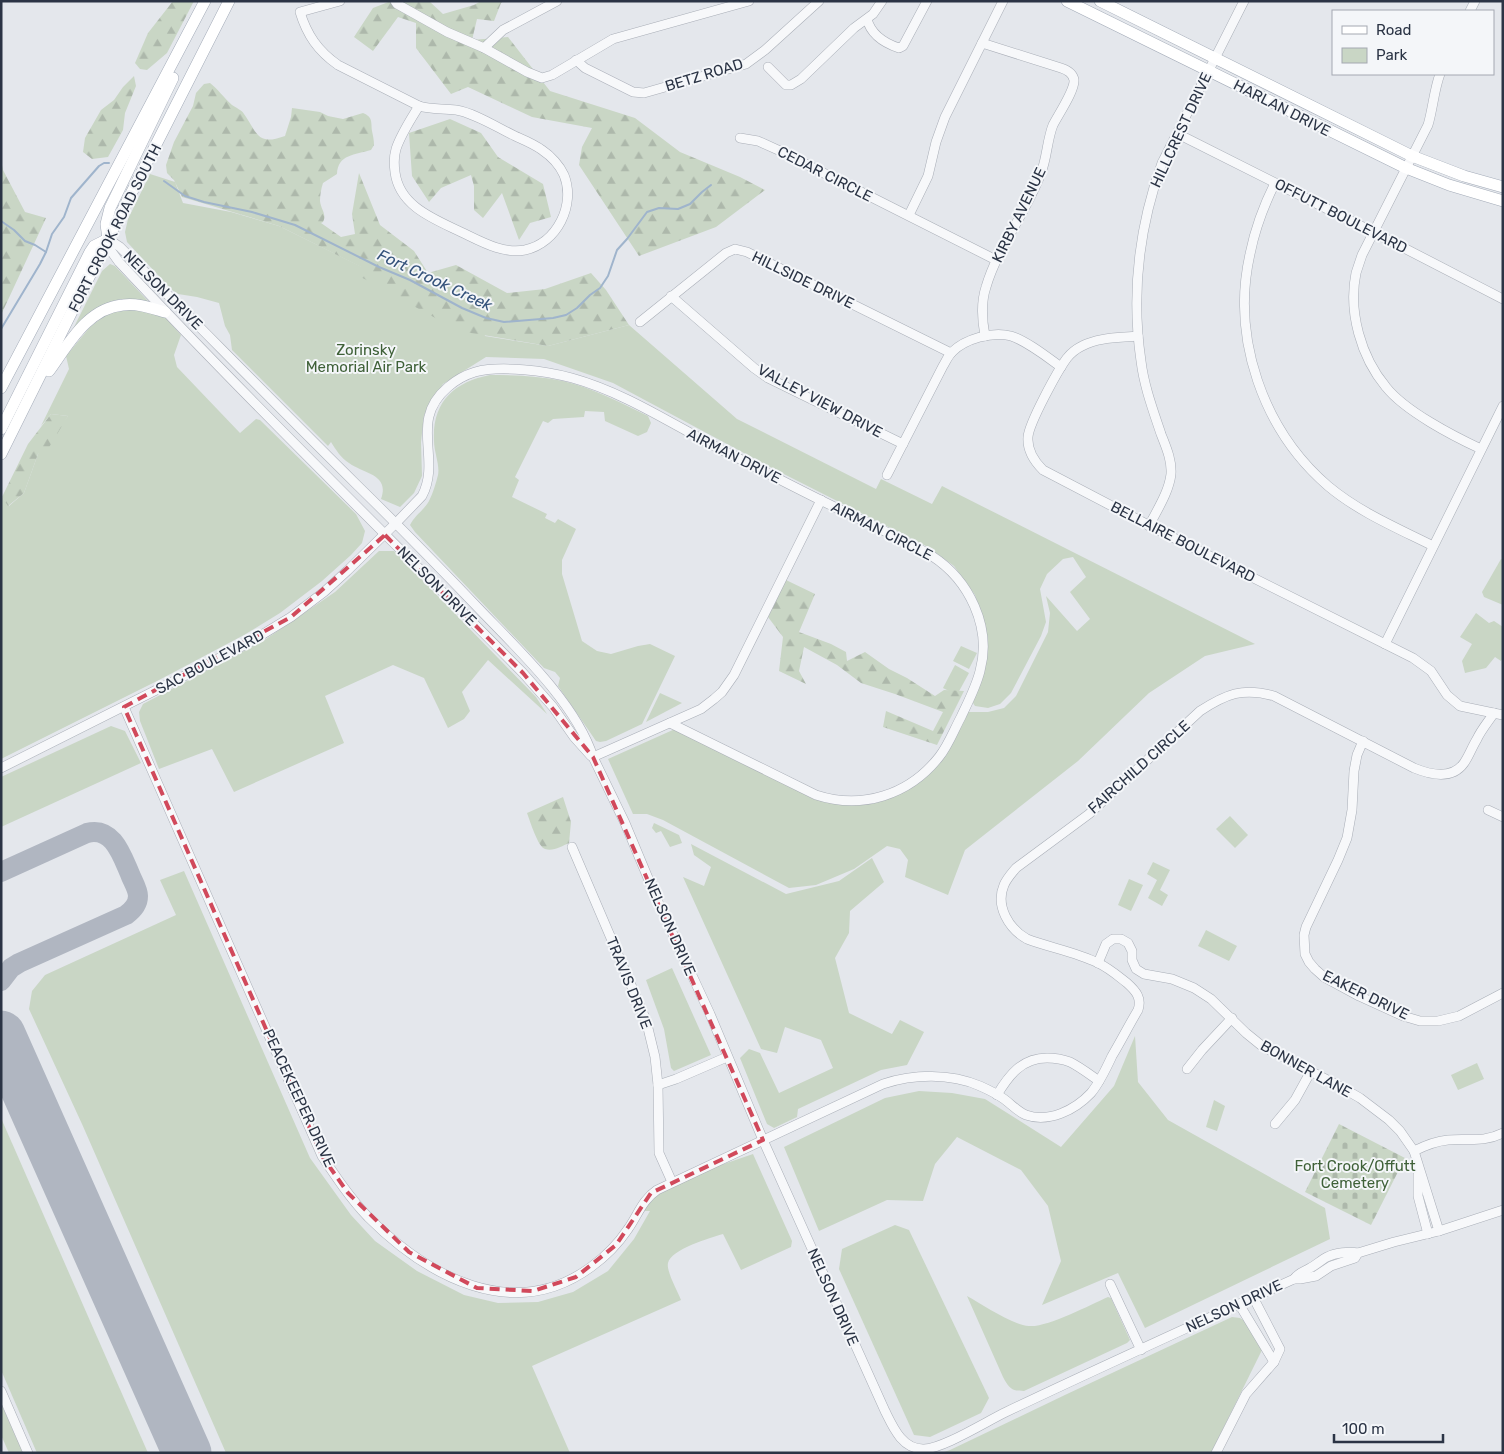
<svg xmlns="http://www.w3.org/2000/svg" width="1504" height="1454" viewBox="0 0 1504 1454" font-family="Rubik,sans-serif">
<defs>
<pattern id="forest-firs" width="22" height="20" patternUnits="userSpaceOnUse" patternTransform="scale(1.25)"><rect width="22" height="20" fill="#c9d6c5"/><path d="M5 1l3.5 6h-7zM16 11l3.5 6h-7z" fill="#adb8ab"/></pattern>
<pattern id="cemetery-stones" width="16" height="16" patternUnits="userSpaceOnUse" patternTransform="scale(1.25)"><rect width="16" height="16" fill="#c9d6c5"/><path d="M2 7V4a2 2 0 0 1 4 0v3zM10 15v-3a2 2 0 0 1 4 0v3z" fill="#adb8ab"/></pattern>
</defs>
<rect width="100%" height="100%" fill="#e4e7ec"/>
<g fill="#c9d6c5">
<path d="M150,174L175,182L183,203L231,212L279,226L483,327L485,336L548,346L629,325L737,419L876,489L881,479L932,504L942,486L1255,644L1205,656L1149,693L1078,761L965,850L948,895L905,877L908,860L900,849L887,846L854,869L816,885L789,888L663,820L647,814H633L608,759L675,729L804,794L829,803L848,804L876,803L904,792L924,778L967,712H988L1004,708L1016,696L1048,632L1050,613L1046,596L1077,631L1090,619L1070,592L1086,577L1073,557L1063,559L1047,574L1040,589L1046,622L1041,636L1011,693L1000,704L988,708L975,706L973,703L985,666L986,629L975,595L954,566L928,547L770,467L613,383L544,359L486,357L443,384L424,415L421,442L422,476L414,493L400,507L381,499C390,474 364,474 349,463C341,458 336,450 331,442L328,446L232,350L230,335L225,326L219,303L197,297L178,294L172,290L127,242L125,232L128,219Z"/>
<path d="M110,264L115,266L148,301C140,302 132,299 124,299C100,301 84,318 70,335L102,271Z"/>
<polygon points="135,309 164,316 181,335 174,355 177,367 240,433 256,419 260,420 356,514 365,531 362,543 351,555 322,581 280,613 244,635 159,680 1,759 1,498 2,497 9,506 24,493 38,454 68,416 51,414 41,426 69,369 66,356 90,327 108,313"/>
<path d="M490,375C515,375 539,376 563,381C593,388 621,403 648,416L651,423L647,432L638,436L605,421L604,412L585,411L584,417L553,419L548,423L543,421L515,477L519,480L512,497L547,514L545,518L555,523L558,519L576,529L562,560V574L582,641L597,651L611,654L638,646L650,644L675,656L642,724L606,741L600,742L596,741L558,686L560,678L555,672L544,668L415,532L410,525C415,515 424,510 429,501C433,493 436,483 438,475C440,465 434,452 434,441C432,402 454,382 490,375Z"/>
<polygon points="379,551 394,551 536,697 547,714 488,660 462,692 470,711 464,719 448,728 424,678 393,665 325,696 344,743 234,792 212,749 159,769 140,721 139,712 143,704 263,641 335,592"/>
<polygon points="1501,559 1503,560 1503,605 1484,597 1482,592"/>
<polygon points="1476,613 1489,623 1494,621 1503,627 1503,658 1501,661 1495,657 1486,668 1465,673 1462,661 1472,644 1460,637"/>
<polygon points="961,646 977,653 969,669 953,661"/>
<polygon points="955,665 969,673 957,695 943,688"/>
<polygon points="660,693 682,703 646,722"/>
<polygon points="111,726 125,731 141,763 1,827 1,777"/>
<polygon points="1230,816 1248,835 1235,848 1216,829"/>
<polygon points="654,823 679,835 682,843 670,847 661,831 656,833 652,828"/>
<polygon points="691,844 786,894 839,881 872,858 884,882 850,911 849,933 835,958 849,1013 892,1034 900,1020 924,1032 907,1065 881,1070 798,1109 797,1117 774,1128 767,1124 740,1058 749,1049 760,1053 779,1093 833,1068 821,1040 785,1027 777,1053 761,1049 683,877 704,886 711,867 694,855"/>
<polygon points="1153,862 1170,870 1160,890 1168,895 1162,906 1148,898 1157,880 1147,874"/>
<path d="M184,871L310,1158L351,1215L375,1241L417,1271L464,1295L498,1303L538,1302L573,1292L608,1271L634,1239L650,1211H644L651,1197L712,1168L753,1154L792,1241L791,1247L741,1270L723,1234C710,1238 671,1249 668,1263C666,1271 678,1292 681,1300L532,1366L570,1453H226L82,1124L29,1009L32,991L45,975L176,915L160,880Z"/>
<polygon points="1129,879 1143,885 1131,911 1118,905"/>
<polygon points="1206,930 1237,946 1229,961 1198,946"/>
<polygon points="672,968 711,1055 674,1071 671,1068 664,1029 646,980"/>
<polygon points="1135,1036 1138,1082 1168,1120 1325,1208 1330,1239 1145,1328 1118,1273 1042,1305 1061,1261 1048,1206 1021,1170 957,1137 935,1164 923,1201 887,1200 819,1231 784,1147 885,1098 919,1091 952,1093 985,1099 1061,1147 1114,1086"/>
<polygon points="1477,1063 1484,1079 1458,1090 1451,1075"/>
<polygon points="1214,1100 1225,1106 1217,1131 1206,1127"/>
<polygon points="1,1118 148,1453 37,1453 1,1370"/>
<polygon points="895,1225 909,1230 989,1398 981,1413 930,1437 914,1435 839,1269 842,1249"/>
<path d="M967,1296C982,1304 1012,1325 1029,1326C1046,1328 1090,1305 1108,1297L1111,1298L1130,1340L1127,1343L1024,1391C1011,1391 1009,1388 1003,1377Z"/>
<polygon points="1232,1317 1240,1318 1246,1322 1262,1350 1211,1453 941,1453 950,1450 1067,1394"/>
<polygon points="1,1404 1,1403 23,1453 9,1453 1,1435"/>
</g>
<g fill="url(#forest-firs)">
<polygon points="173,1 194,1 167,53 147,70 140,69 135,63 148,33"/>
<polygon points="391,1 429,1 443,14 474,5 481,1 503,1 501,3 494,21 477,19 472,40 508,37 550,91 635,118 680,152 740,177 765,190 716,227 639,256 579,165 582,147 592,128 532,117 468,87 451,94 416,48 416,23 398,17 373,51 354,37 373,8"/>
<polygon points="134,76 136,86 125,113 123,130 108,157 92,159 83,152 85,138 101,110 114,100 123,87"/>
<path d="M210,83C218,89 224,98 232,105C236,108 242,110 244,114C258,134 257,146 285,136L291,117L292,108L320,112L328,116L343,119L363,113C373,117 371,122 372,131C373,136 374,140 374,145L371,150C355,155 338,154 337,174L323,183C321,189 320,195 320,201C321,210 327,214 323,222L321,223L341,237L355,234L352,214L359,173L380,225L414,251L428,273L456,265L507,293L545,289L591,273L606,290L629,325L548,346L459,331L359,276L361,267L279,226L182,197L174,180L167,173L166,165L174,142L193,106L196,93L204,84Z"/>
<polygon points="450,119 481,133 498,157 543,184 551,217 530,223 519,240 502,193 483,218 474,210 474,186 471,175 441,188 429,202 412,176 409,133"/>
<polygon points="1,160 3,170 25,212 46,218 1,315"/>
<polygon points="51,414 68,416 48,449 38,454 24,493 8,506 2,497 28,444"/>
<polygon points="786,580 815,594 799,632 831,644 846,652 847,661 865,652 889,669 907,678 935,696 944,690 964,691 937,745 883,727 886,711 933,731 943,712 895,694 861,683 837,665 804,647 799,671 806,684 779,671 783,637 768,617"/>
<path d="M563,797L571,822L569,843C562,846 553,852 545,849C538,847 530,821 527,813Z"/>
</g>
<polygon fill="url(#cemetery-stones)" points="1339,1124 1405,1158 1371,1225 1305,1192"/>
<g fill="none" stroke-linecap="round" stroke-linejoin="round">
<g stroke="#9fb4cc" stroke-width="2">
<polyline points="164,181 185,196 204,202 252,212 295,225 379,267 410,280 462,308 486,318 504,322 553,318 566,315 577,308 590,295 600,288 608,276 617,250 627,239 647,212 659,208 678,209 690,204 702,192 711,185"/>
<polyline points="1,221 14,230 25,241 35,245 46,252"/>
<polyline points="1,329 40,264 46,252 52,234 64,217 71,198 99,166 104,163 109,163"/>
</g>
<path stroke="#b0b6c1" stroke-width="20" d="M1,872L87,833C113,826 122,856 130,874C132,880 138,889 138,896C138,904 133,910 126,915L19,963L11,968L1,981"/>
<polyline stroke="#b0b6c1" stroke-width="49" points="1,1035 187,1453"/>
<defs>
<g id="minor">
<path d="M340,1L300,12C307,35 318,51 338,65L419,106"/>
<polyline points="395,1 397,4 447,32 484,48 527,72 542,78 552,75 613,39 749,1"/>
<polyline points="1470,11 1475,1"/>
<path d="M867,19C871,35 884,43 899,48L903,46L927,1"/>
<path d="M982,43L1061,68C1067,70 1073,73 1074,80C1075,90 1058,115 1053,125C1047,140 1047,158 1041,173C1027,212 998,246 986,287C981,302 982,320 985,336"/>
<polyline points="484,48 503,30 557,1"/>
<polyline points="576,60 585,68 633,92 644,93 746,64 765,50 819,1"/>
<polyline points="768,67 786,85 791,85 801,79 854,28 873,14 882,1"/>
<path d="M1440,74C1434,90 1433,108 1428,125L1362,255C1360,261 1358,267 1356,273C1348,312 1361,357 1386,387C1405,411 1453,436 1481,449"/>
<path d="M419,106C432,110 443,108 456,110C475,113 498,128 515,136C524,140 534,144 542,150C551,156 560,166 564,175C576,205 557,243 525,250C502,254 482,242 461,232C434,219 399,206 395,172C394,165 394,156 396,149C401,134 411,119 419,106Z"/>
<polyline points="1178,134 1373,232 1503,299"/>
<polyline points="740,138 758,141 778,150 996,260"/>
<path d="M1275,183C1264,205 1255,229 1250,254C1231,338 1263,430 1328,486C1359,512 1397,528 1433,546"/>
<polyline points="909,215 928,176 936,142 945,117 1003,1"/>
<path d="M108,239L120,247L132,259C207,334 281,410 356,484C400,527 442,570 484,614C521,652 577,706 593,757L625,823L658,902L710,1014L763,1140L885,1411C893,1427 902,1449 923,1449C941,1450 987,1421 1006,1412C1090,1372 1176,1333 1261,1294L1294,1279H1300L1316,1276L1331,1266L1355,1258L1358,1253"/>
<path d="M108,239L111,251L119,262C250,402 388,536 523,673L553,707L574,737L591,756"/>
<polyline points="671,296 754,368 768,378 903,444"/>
<polyline points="640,322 726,253 735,249 747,252 951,353"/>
<path d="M1138,336C1119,338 1099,337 1082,346C1076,349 1071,353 1067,358C1058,370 1029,423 1028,437C1027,450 1034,461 1043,470L1154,528L1413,658L1431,671L1447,695L1460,706L1503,715"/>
<path d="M887,475L943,366C946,361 948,356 952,352C965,339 992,331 1011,336C1027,341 1047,357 1061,367"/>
<path d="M1149,526C1157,510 1169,492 1171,474C1172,460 1166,447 1161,434C1153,410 1144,386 1141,361C1131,293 1139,227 1162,163L1244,1"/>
<polyline points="1385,644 1503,406"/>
<path d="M124,707L322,1156C336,1177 350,1198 368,1217C427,1276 513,1324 591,1267C605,1257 618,1244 628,1229C638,1215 642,1200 657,1190L883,1084C914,1074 950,1073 980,1086C989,1090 997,1094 1004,1099C1011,1104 1018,1112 1026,1115C1049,1123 1075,1110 1091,1093C1100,1082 1106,1069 1112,1056C1121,1041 1129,1025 1138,1010C1142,998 1136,991 1127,983C1118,976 1109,968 1098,963C1076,952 1051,948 1027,939C1009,929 995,906 1004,885C1007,878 1012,873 1016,868L1089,814L1200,711C1226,694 1243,687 1274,696L1414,768C1431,775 1452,780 1464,763C1469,756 1472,747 1477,739C1481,730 1488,722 1494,713"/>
<polyline points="1363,741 1357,755 1354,771 1352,810 1347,838 1338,860 1306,927 1304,935 1305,954 1309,962 1315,969 1324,977 1359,996 1403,1016 1420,1021 1438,1021 1459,1016 1503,993"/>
<polyline points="593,757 701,709 714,699 722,692 734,675 821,500"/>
<path d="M1,768L204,666L250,642L291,617L324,592L347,571L396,523L422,496C442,458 408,421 448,387C456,380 465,375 475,372C501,365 546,371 572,378C626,393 673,425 722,450C764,471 805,493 847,513C876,527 905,540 932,556C969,580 992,627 980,671C976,687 968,702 961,717C954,730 948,746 939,757C909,795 862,810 816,795L670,723"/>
<polyline points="1488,810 1503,817"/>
<polyline points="572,847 646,1020 655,1057 658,1085 659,1153 672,1182"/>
<polyline points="1098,963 1106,944 1113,939 1121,939 1128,943 1132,951 1132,960 1136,969 1144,974 1172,979 1194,988 1211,999 1246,1033 1262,1046 1339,1086 1360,1098 1389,1120 1400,1131 1414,1151 1439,1231"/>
<polyline points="1187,1069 1202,1050 1232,1018"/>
<polyline points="658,1085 676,1079 727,1057"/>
<path d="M997,1095C1009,1075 1022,1058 1047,1058C1055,1058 1062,1059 1070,1062C1080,1067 1089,1074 1099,1081"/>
<polyline points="1275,1124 1295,1100 1311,1071"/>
<path d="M1414,1151C1424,1146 1437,1141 1448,1140C1468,1138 1483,1143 1503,1133"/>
<polyline points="1418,1174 1418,1196 1428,1234"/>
<path d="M1294,1279C1299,1272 1304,1272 1310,1268C1316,1265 1321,1260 1327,1257C1335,1253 1349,1251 1358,1253L1394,1242L1439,1231L1503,1210"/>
<polyline points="1110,1284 1141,1350"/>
<polyline points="1239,1304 1274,1362"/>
<polyline points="1,1391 28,1453"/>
<polyline points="1216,1453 1246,1394 1274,1362 1280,1349 1253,1297"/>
</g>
<g id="major">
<polyline points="1067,1 1406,168 1449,185 1503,201"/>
<polyline points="1100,1 1412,156 1464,176 1503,187"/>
<polyline points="108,239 106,224 110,208 173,78"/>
<path d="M49,371C68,345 87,308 123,305C137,303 151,308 165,312"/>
<polyline points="1,388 205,1"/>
<polyline points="1,429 90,252 94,246 108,239"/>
<polyline points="1,454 108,239 229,1"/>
</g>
</defs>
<use href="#minor" stroke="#a9aeb7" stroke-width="10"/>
<use href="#major" stroke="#a3abb8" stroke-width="12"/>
<use href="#minor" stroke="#f7f8fa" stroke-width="9"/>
<use href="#major" stroke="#fff" stroke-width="11"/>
</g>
<path fill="none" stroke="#d1495b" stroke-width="4" stroke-dasharray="10 6" stroke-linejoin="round" d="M385,535L523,673L593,757L763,1140L651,1193L616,1245L576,1277L533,1291L477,1288L409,1252L348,1193L322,1156L124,707L291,617Z"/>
<g text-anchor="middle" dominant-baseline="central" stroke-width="4" stroke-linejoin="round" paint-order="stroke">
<g font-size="15" fill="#2b3445" stroke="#f4f6f9">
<text transform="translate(704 75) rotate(-17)">BETZ ROAD</text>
<text transform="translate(1282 108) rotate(27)">HARLAN DRIVE</text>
<text transform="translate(1181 130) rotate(-65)">HILLCREST DRIVE</text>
<text transform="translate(825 174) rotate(27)">CEDAR CIRCLE</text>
<text transform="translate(1019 215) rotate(-64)">KIRBY AVENUE</text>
<text transform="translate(1341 216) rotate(27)">OFFUTT BOULEVARD</text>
<text transform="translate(115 228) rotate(-63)">FORT CROOK ROAD SOUTH</text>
<text transform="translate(803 280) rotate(26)">HILLSIDE DRIVE</text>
<text transform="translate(163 290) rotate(45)">NELSON DRIVE</text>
<text transform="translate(820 401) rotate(28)">VALLEY VIEW DRIVE</text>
<text transform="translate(734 456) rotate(27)">AIRMAN DRIVE</text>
<text transform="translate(882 531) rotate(27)">AIRMAN CIRCLE</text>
<text transform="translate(1183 542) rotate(27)">BELLAIRE BOULEVARD</text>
<text transform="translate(437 586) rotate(45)">NELSON DRIVE</text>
<text transform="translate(210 662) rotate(-28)">SAC BOULEVARD</text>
<text transform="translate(1139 767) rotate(-42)">FAIRCHILD CIRCLE</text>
<text transform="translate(670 927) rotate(66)">NELSON DRIVE</text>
<text transform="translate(629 983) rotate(68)">TRAVIS DRIVE</text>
<text transform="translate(1366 995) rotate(26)">EAKER DRIVE</text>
<text transform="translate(1306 1069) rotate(29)">BONNER LANE</text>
<text transform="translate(299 1098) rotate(65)">PEACEKEEPER DRIVE</text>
<text transform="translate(833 1297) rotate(66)">NELSON DRIVE</text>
<text transform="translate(1234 1306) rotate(-25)">NELSON DRIVE</text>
</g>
<g font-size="15" fill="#3f6138" stroke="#f4f6f9">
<text x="366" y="350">Zorinsky<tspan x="366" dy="17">Memorial Air Park</tspan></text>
<text x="1355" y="1166">Fort Crook/Offutt<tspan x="1355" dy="17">Cemetery</tspan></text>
</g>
<g font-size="16" font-style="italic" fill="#34527a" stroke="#f4f6f9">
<text transform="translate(435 280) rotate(25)">Fort Crook Creek</text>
</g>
</g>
<rect width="1504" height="1454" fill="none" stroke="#2b3445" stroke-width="5"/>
<rect x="1332" y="10" width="162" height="65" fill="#f4f6f9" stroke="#a4a8b1"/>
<rect x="1342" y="26" width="25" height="8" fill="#ffffff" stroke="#a4a8b1"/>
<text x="1376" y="35" font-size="15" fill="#2b3445">Road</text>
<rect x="1342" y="48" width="25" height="15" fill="#c9d6c5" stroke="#a4a8b1"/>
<text x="1376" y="60" font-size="15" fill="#2b3445">Park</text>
<path d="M1334 1434v8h109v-8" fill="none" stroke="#2b3445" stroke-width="2.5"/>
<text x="1342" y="1434" font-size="15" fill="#2b3445" stroke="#f4f6f9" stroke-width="4" paint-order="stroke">100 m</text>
</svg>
